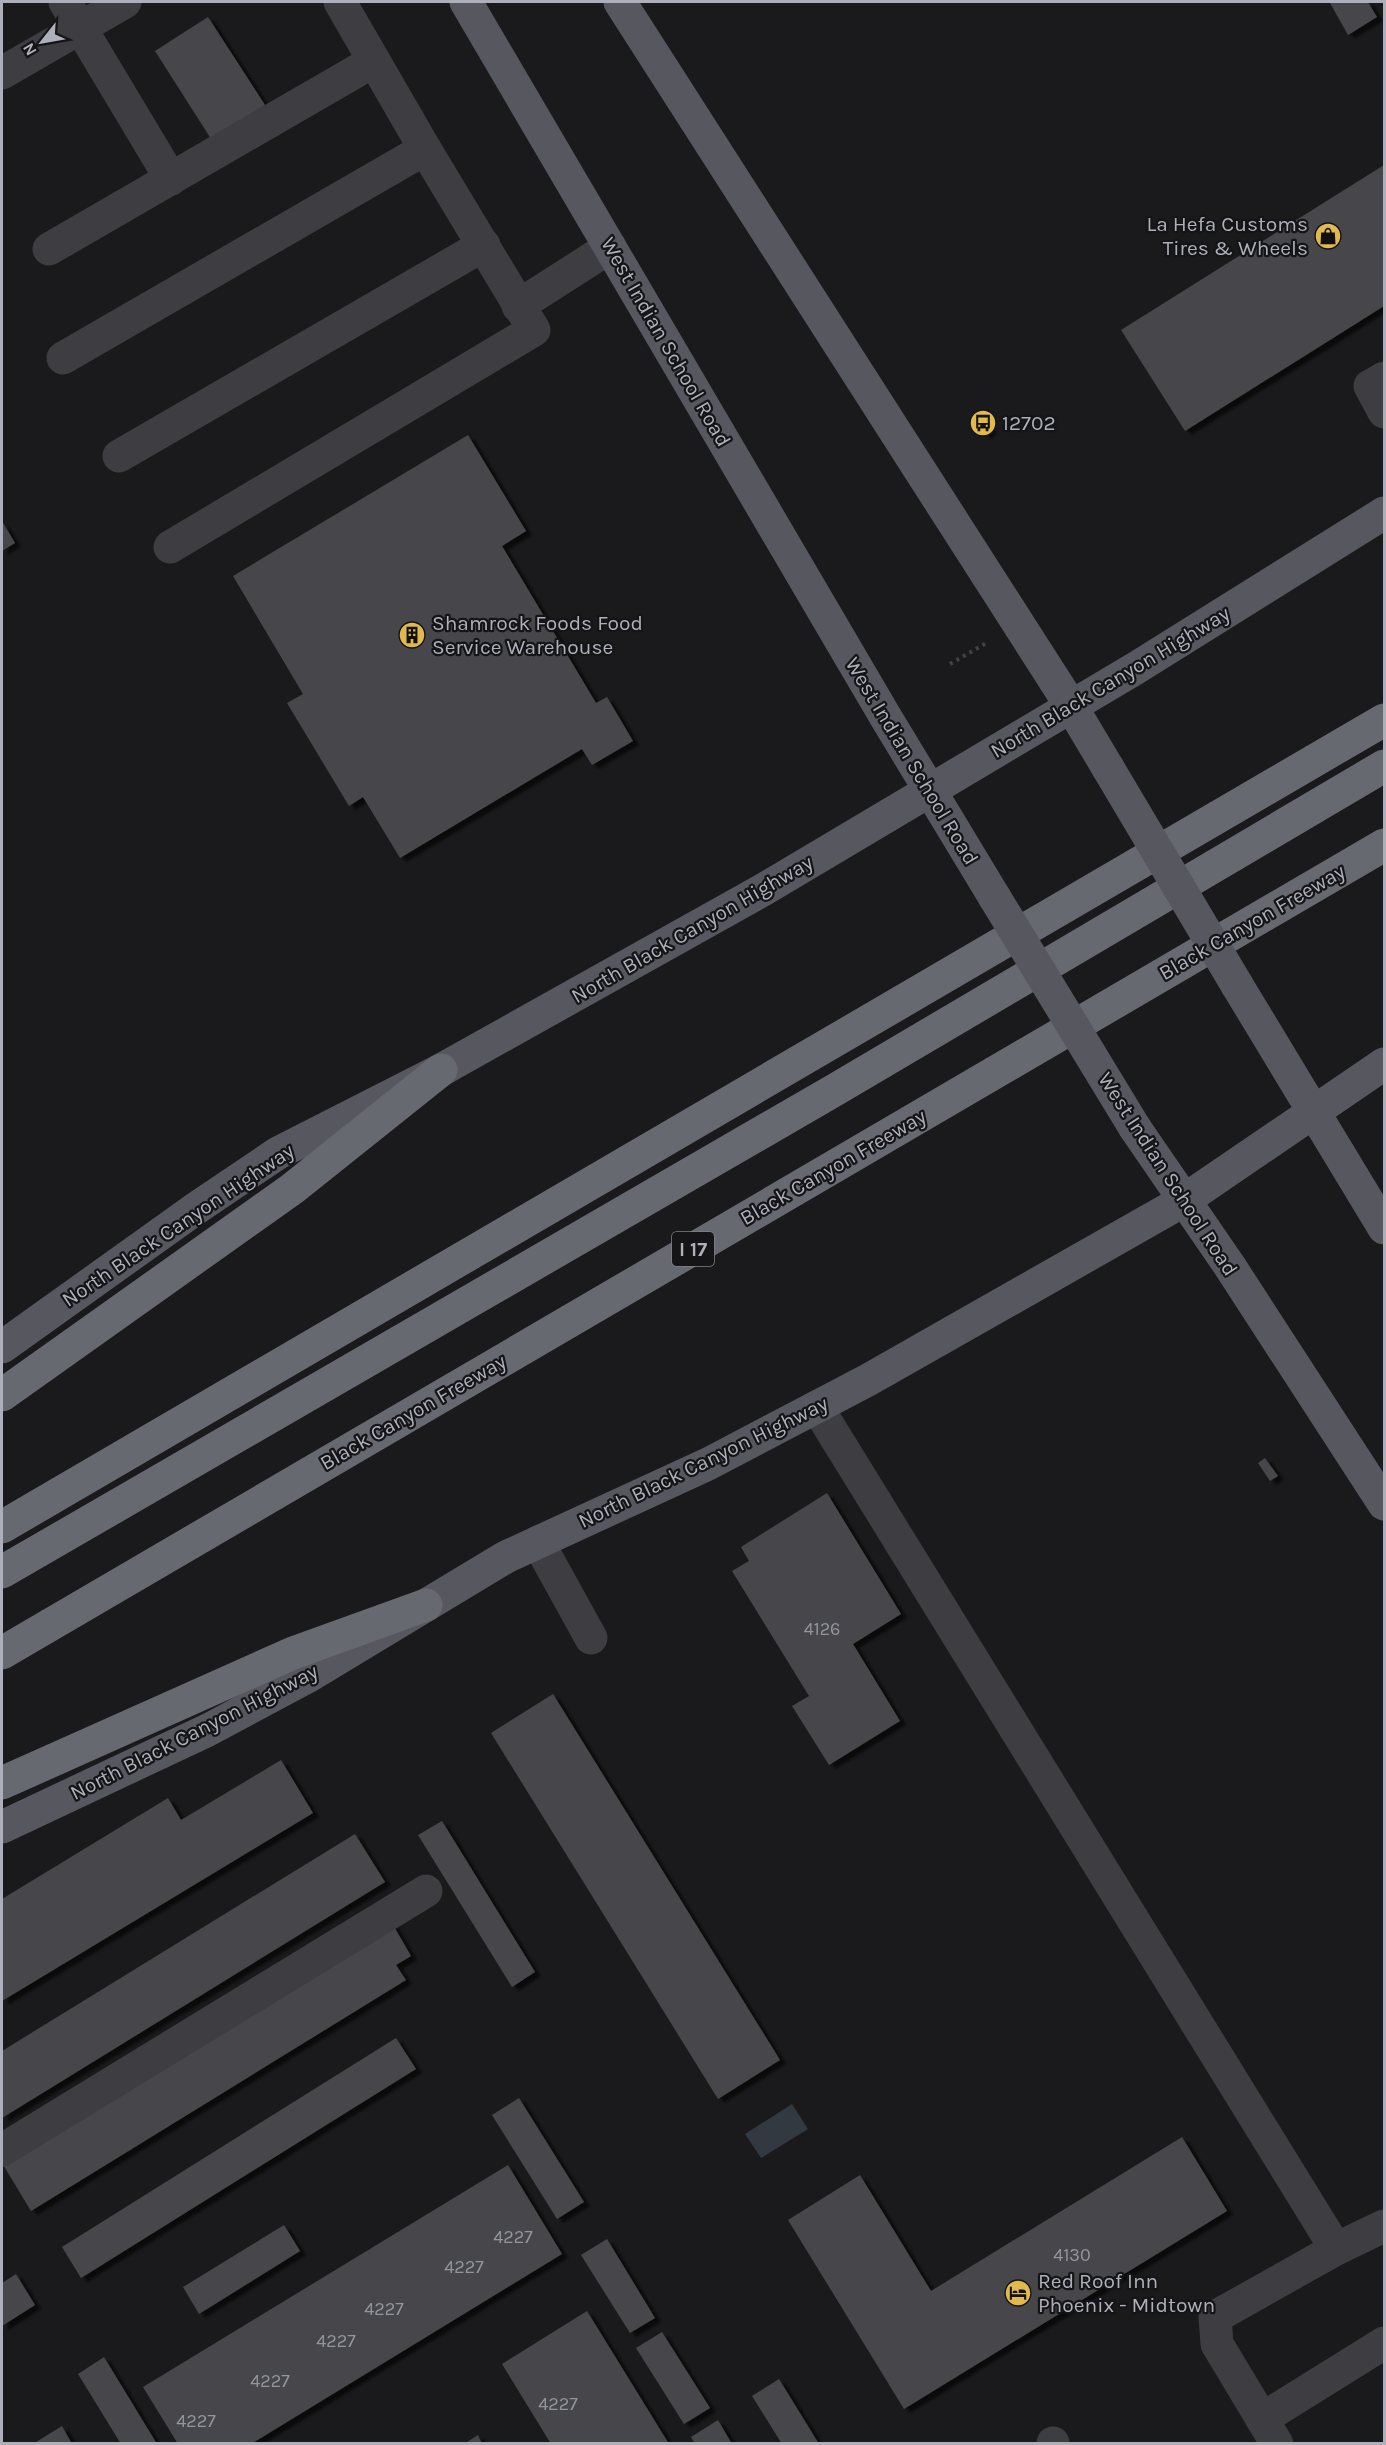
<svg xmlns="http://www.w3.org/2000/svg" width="1386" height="2445" viewBox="0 0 1386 2445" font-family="Karla,sans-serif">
<defs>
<filter id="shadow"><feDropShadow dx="6" dy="4" stdDeviation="1.5" flood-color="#0009"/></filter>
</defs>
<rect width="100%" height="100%" fill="#1a191b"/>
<polygon fill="#323940" points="792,2104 808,2129 761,2158 745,2134"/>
<g fill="#47474b" filter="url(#shadow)">
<polygon points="1331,2 1368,2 1377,17 1348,35 1330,3"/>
<polygon points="208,17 267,108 213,142 155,51"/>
<polygon points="1384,165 1384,306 1185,431 1121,330"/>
<polygon points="979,411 991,430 984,435 974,420"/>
<polygon points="468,435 526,531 502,546 596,703 607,697 633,741 592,765 582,749 400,858 363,797 349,806 287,703 303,694 233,576"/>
<polygon points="2,521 15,543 2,551"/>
<polygon points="1265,1458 1278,1476 1270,1481 1258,1463"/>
<polygon points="827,1493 901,1614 853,1644 900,1721 829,1765 792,1706 809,1696 732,1571 749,1561 741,1547"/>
<polygon points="553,1694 780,2060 718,2099 491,1733"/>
<polygon points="281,1760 313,1813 2,2001 2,1899 168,1798 181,1820"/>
<polygon points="442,1821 535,1972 512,1987 418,1835"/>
<polygon points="355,1834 385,1882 2,2118 2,2051"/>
<polygon points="392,1923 411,1956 396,1965 406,1980 31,2211 2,2163"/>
<polygon points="396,2038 416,2069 81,2278 62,2247"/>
<polygon points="519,2098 584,2202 557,2219 492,2115"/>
<polygon points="1182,2137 1227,2211 904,2409 788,2220 860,2175 931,2291"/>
<polygon points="508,2165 562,2254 251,2444 178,2444 143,2387"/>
<polygon points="284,2225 300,2251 199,2314 183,2287"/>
<polygon points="607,2239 655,2318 630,2333 581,2255"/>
<polygon points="16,2274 35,2305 2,2326 2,2283"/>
<polygon points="587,2311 669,2444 551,2444 502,2364"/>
<polygon points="662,2332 710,2408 684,2424 636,2348"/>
<polygon points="104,2357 157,2444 121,2444 78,2374"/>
<polygon points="779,2379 819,2444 782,2444 752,2396"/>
<polygon points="718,2420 732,2444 695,2444 691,2437"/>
<polygon points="62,2426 72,2444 37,2444 36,2442"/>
<polygon points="478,2435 482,2444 464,2444"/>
</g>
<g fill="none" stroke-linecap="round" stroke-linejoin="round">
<polyline stroke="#414247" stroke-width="4" stroke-dasharray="3 4.5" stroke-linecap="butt" points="950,664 988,642"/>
<g stroke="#3d3d42" stroke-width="33">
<polyline points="65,2 171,179"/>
<polyline points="340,2 425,149"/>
<polyline points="2,73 125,2"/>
<polyline points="49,249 374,61"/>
<polyline points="518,306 610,247"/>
<polyline points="63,358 425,149 534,330 170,547"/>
<polyline points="1384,378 1370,386 1384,412"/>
<polyline points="119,456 484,245"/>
<polyline points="817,1407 1336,2249 1215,2317 1217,2344 1277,2444"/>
<polyline points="538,1542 591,1638"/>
<polyline points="2,2150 426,1891"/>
<polyline points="1336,2249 1384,2226"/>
<polyline points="1262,2419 1384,2343"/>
<polyline points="1053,2443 1053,2444"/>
</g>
<g stroke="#57585f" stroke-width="33">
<polyline points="466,2 885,716 995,898"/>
<polyline points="620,2 1071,706 1108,768"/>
<polyline points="1237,985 1384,1228"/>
<polyline points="1135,1128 1229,1265 1384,1504"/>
<polyline points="2,1347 198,1207 278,1153 441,1070 761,891 1136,668 1384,513"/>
<polyline points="2,1827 208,1730 307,1677 506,1557 708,1464 868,1380 1183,1201 1384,1064"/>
</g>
<g stroke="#676971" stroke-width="33">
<polyline points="2,1395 292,1189 441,1070"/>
<polyline points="2,1527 1384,720"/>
<polyline points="2,1572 833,1091 1384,766"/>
<polyline points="2,1653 1384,845"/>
<polyline points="2,1783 293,1653 426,1605"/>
</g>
<g stroke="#57585f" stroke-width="33">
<polyline points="1108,768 1237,985"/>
<polyline points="995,898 1135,1128"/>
</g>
</g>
<defs>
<symbol id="shop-disc" viewBox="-11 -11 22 22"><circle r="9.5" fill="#e2ba4b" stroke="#151416"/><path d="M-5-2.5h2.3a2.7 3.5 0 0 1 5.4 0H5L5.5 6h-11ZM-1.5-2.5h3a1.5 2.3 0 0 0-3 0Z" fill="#111"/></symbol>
<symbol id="bus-disc" viewBox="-11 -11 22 22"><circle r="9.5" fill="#e2ba4b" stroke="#151416"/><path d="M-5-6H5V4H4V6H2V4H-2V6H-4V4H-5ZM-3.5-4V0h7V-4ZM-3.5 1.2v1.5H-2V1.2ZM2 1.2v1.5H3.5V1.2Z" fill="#111"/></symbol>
<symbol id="building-disc" viewBox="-11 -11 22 22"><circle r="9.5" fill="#e2ba4b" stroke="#151416"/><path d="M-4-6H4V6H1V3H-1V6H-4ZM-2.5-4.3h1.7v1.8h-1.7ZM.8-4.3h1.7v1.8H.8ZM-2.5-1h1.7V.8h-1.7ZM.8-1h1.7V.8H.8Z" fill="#111"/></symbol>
<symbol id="hotel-disc" viewBox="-11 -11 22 22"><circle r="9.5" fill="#e2ba4b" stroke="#151416"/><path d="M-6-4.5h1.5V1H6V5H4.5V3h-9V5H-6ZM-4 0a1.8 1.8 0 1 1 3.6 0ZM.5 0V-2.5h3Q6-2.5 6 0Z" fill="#111"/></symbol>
</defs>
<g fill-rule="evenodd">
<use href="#shop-disc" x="1313" y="221" width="30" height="30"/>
<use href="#bus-disc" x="968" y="408" width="30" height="30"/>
<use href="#building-disc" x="397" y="620" width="30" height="30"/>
<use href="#hotel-disc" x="1003" y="2278" width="30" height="30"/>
</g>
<g text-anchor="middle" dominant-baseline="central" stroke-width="4.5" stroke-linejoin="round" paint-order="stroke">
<g font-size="18" fill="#94969e">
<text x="822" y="1629">4126</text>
<text x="513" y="2237">4227</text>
<text x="1072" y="2255">4130</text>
<text x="464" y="2267">4227</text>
<text x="384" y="2309">4227</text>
<text x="336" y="2341">4227</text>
<text x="270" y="2381">4227</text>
<text x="558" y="2404">4227</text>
<text x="196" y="2421">4227</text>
</g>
<rect fill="#151416" stroke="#7f8189" stroke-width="1.5" x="672" y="1232" width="42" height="34" rx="4.5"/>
<g font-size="20" font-weight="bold" fill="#adb0ba">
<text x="693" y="1249">I 17</text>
</g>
<g font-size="21" fill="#adb0ba" stroke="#151416" text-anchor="start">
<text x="1308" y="224" text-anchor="end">La Hefa Customs<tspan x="1308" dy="24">Tires &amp; Wheels</tspan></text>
<text x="1002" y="423">12702</text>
<text x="432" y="623">Shamrock Foods Food<tspan x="432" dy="24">Service Warehouse</tspan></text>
<text x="1038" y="2281">Red Roof Inn<tspan x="1038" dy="24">Phoenix - Midtown</tspan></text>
</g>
<g font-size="21" fill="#adb0ba" stroke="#151416">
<text transform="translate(666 342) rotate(60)">West Indian School Road</text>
<text transform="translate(1110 682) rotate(-31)">North Black Canyon Highway</text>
<text transform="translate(912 761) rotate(59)">West Indian School Road</text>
<text transform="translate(1252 922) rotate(-30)">Black Canyon Freeway</text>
<text transform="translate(692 929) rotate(-30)">North Black Canyon Highway</text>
<text transform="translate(833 1167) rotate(-30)">Black Canyon Freeway</text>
<text transform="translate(1168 1174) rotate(57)">West Indian School Road</text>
<text transform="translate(178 1225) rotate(-34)">North Black Canyon Highway</text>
<text transform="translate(413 1412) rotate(-30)">Black Canyon Freeway</text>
<text transform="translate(703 1462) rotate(-26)">North Black Canyon Highway</text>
<text transform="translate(194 1732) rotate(-27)">North Black Canyon Highway</text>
</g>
</g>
<rect width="1386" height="2445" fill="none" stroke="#adb0ba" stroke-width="6"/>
<g transform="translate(42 42) rotate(239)" stroke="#151416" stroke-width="4.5" paint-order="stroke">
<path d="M0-4.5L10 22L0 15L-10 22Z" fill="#adb0ba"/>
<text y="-9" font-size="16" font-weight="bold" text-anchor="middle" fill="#adb0ba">N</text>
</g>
</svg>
